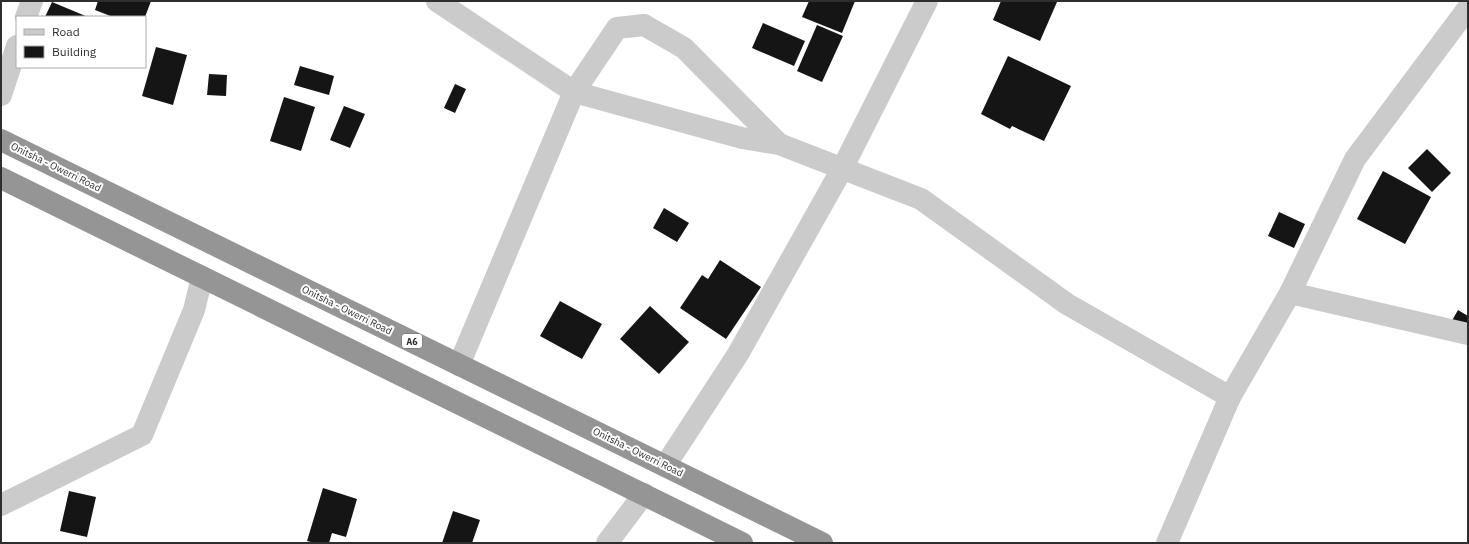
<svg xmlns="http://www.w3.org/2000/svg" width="1469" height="544" viewBox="0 0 1469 544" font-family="'IBM Plex Sans',sans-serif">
<rect width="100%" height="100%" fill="#fff"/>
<g fill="#151515">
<polygon points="98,1 151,1 145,17 113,17 95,10"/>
<polygon points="809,1 855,1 842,33 802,17"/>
<polygon points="1001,1 1054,1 1057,2 1040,41 993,20"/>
<polygon points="52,2 88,17 45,17"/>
<polygon points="763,23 805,41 794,66 752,48"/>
<polygon points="817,25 843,36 822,82 797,71"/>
<polygon points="156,47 187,55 173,105 142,96"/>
<polygon points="1008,56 1071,86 1044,141 1012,126 1010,129 981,114"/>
<polygon points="300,66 334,76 329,95 294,85"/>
<polygon points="209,74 227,75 226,96 207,95"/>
<polygon points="455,84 466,89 455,113 444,108"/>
<polygon points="284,97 315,107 301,151 270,141"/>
<polygon points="344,106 365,114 350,148 330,140"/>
<polygon points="1427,149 1451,173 1432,192 1408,168"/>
<polygon points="1383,171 1431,197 1405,244 1357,219"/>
<polygon points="664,208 689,223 677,242 653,228"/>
<polygon points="1279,212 1305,224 1294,248 1268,236"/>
<polygon points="720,260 761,287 726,339 680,308 702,275 708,279"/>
<polygon points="560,301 602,324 582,359 540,336"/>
<polygon points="650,306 689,342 659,374 620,339"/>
<polygon points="1458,310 1468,316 1468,328 1450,324"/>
<polygon points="323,488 357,499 346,537 332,533 329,543 315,543 307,541"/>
<polygon points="69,491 96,497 87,537 60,531"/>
<polygon points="453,511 480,520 472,543 442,543"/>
</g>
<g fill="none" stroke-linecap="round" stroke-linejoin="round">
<g stroke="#cbcbcb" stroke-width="22">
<polyline points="437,1 574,92 742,138 779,144 921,199 1067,304 1230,397"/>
<polyline points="26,17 32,1"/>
<polyline points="1,95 17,46"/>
<polyline points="1290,293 1468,334"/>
<polyline points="459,365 574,92 617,28 644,25 684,48 779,144"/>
<polyline points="665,466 738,354 842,169 927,1"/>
<polyline points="1,505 142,435 194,310 202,277"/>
<polyline points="607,543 644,494"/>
<polyline points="1167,543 1230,397 1290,293 1355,159 1468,8"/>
</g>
<g stroke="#959595" stroke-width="22">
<polyline points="1,140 822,543"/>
<polyline points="1,178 742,543"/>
</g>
</g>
<g text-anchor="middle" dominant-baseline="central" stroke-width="4" stroke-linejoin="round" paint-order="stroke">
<rect fill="#fff" stroke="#6d6d6d" stroke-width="1" x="402" y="334" width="20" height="14" rx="3"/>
<g font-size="9" font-weight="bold" fill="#2e2e2e">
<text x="412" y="341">A6</text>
</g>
<g font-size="10" fill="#2e2e2e" stroke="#fff">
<text transform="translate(56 167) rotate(26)">Onitsha - Owerri Road</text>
<text transform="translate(347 310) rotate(26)">Onitsha - Owerri Road</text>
<text transform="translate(638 452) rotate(26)">Onitsha - Owerri Road</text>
</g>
</g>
<rect width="1469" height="544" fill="none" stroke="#2e2e2e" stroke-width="4"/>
<rect x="16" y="16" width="130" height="52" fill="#ffffff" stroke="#ababab"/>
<rect x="24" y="29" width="20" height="6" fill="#cbcbcb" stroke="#ababab"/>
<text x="52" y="36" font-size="12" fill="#2e2e2e">Road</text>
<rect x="24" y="46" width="20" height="12" fill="#151515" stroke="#ababab"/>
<text x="52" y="56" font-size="12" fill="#2e2e2e">Building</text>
</svg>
